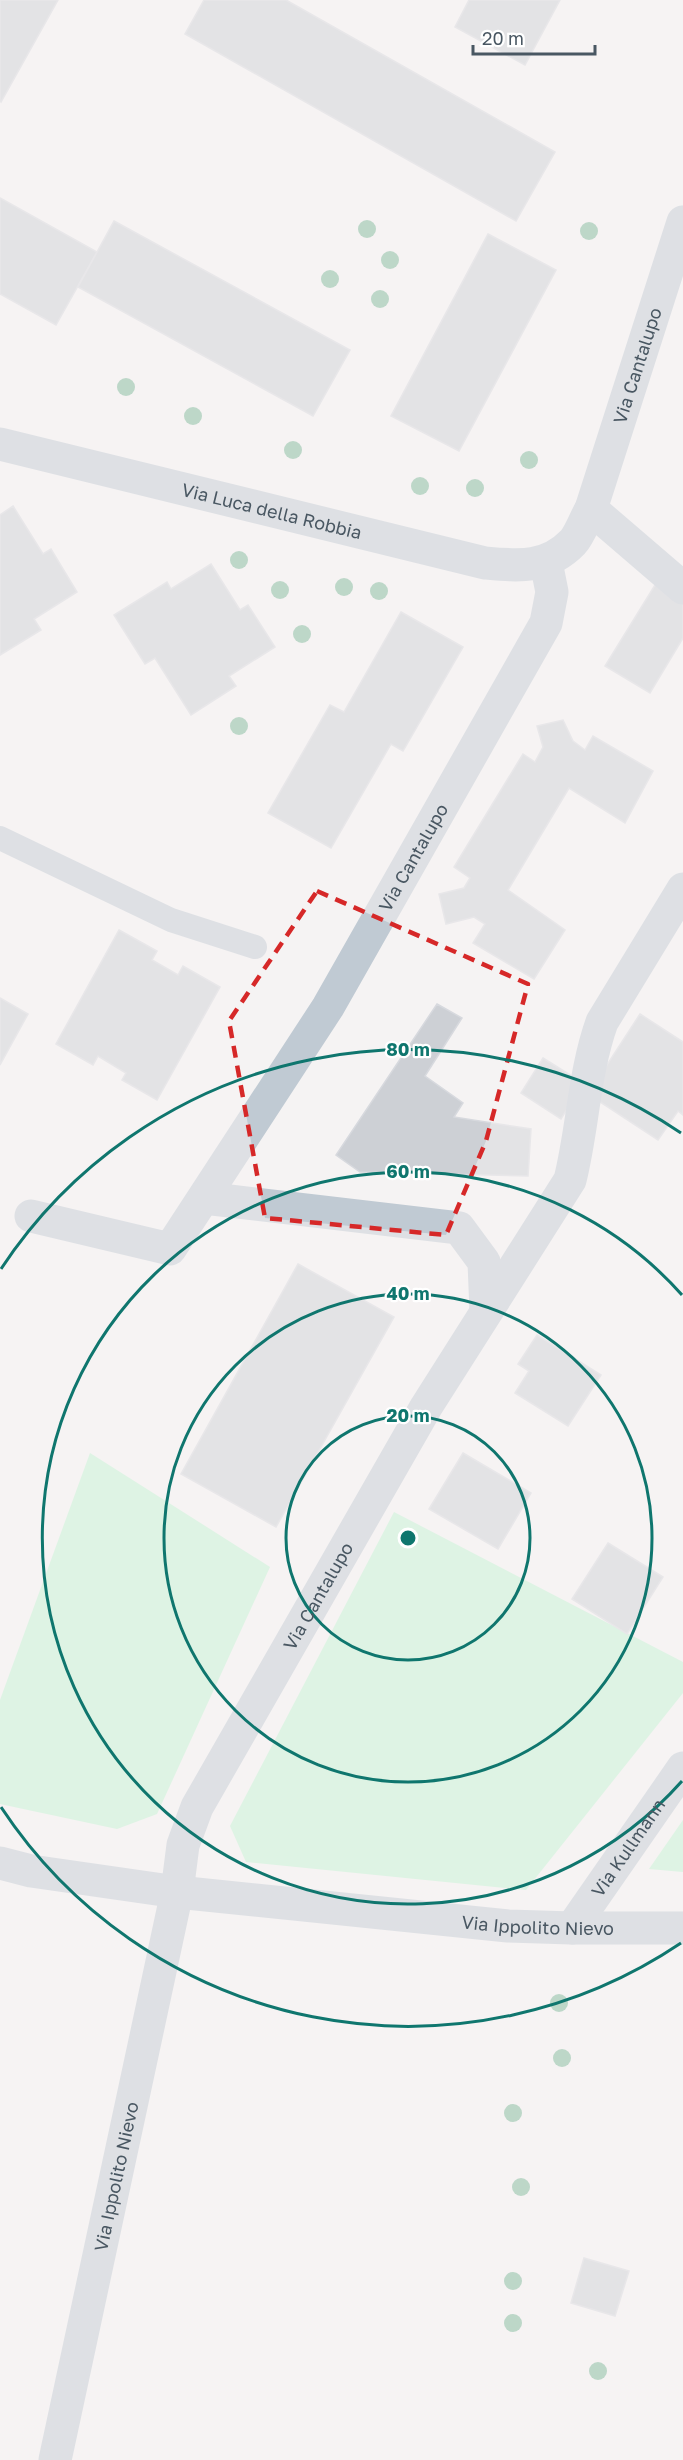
<svg xmlns="http://www.w3.org/2000/svg" width="683" height="2460" viewBox="0 0 683 2460" font-family="'Golos Text',sans-serif">
<rect width="100%" height="100%" fill="#f5f3f3"/>
<g fill="#c1f3d3">
<polygon points="90,1453 270,1567 157,1814 117,1829 0,1804 0,1700"/>
<polygon points="394,1512 683,1662 683,1693 526,1890 246,1862 230,1826"/>
<polygon points="683,1820 683,1872 649,1869"/>
</g>
<g fill="#cdd0d5" stroke="#d7d9de" stroke-width="1.5">
<polygon points="0,0 58,0 1,102 0,101"/>
<polygon points="204,0 286,0 555,152 516,221 185,34"/>
<polygon points="469,0 560,0 525,65 455,27"/>
<polygon points="0,198 97,252 56,325 0,294"/>
<polygon points="114,221 350,350 313,416 78,287"/>
<polygon points="488,234 556,270 459,451 391,416"/>
<polygon points="13,506 43,554 51,549 77,592 34,619 41,630 0,655 0,515"/>
<polygon points="211,564 240,610 248,605 275,647 229,676 236,686 191,715 155,658 145,664 114,615 167,582 171,589"/>
<polygon points="655,585 683,602 683,638 650,693 605,666"/>
<polygon points="401,612 463,647 403,751 391,744 331,848 268,813 330,705 344,712"/>
<polygon points="563,720 573,741 585,750 593,736 653,771 625,823 569,788 508,890 565,930 534,979 473,943 485,924 474,917 446,924 439,894 464,888 470,878 454,867 523,754 535,762 543,747 537,726"/>
<polygon points="119,930 157,951 152,960 178,975 183,966 220,987 157,1100 122,1080 126,1073 98,1056 93,1065 56,1044"/>
<polygon points="0,998 28,1014 0,1065"/>
<polygon points="437,1004 462,1018 425,1076 463,1103 454,1117 531,1129 528,1176 360,1172 336,1155"/>
<polygon points="640,1014 683,1042 683,1115 678,1111 658,1140 588,1094"/>
<polygon points="543,1058 583,1083 561,1119 521,1093"/>
<polygon points="298,1264 394,1317 276,1527 181,1474"/>
<polygon points="537,1335 601,1375 568,1426 515,1393 529,1371 518,1364"/>
<polygon points="463,1453 531,1493 498,1549 429,1509"/>
<polygon points="608,1543 663,1577 627,1634 572,1599"/>
<polygon points="584,2258 629,2271 615,2316 571,2303"/>
</g>
<g fill="none" stroke-linecap="round" stroke-linejoin="round">
<polyline stroke="#c0cad3" stroke-width="24" points="0,838 171,920 255,947"/>
<g stroke="#c0cad3" stroke-width="33">
<path id="s1" d="M0,444L485,563C519,566 547,569 573,542C580,534 585,519 591,509L683,222"/>
<polyline points="591,509 683,588"/>
<polyline points="204,1198 459,1228 484,1262 486,1311"/>
<path id="s2" d="M31,1216L170,1249L328,1007L546,623L552,592L546,562"/>
<path id="s3" d="M0,1863L31,1871L177,1892L508,1926L572,1928H683"/>
<path id="s4" d="M572,1928L683,1768"/>
<path id="s5" d="M55,2460L177,1892L183,1845L197,1807L426,1407L570,1180C583,1128 584,1072 602,1022L683,889"/>
</g>
</g>
<g fill="#78b696">
<circle cx="367" cy="229" r="9"/>
<circle cx="589" cy="231" r="9"/>
<circle cx="390" cy="260" r="9"/>
<circle cx="330" cy="279" r="9"/>
<circle cx="380" cy="299" r="9"/>
<circle cx="126" cy="387" r="9"/>
<circle cx="193" cy="416" r="9"/>
<circle cx="293" cy="450" r="9"/>
<circle cx="529" cy="460" r="9"/>
<circle cx="420" cy="486" r="9"/>
<circle cx="475" cy="488" r="9"/>
<circle cx="239" cy="560" r="9"/>
<circle cx="344" cy="587" r="9"/>
<circle cx="280" cy="590" r="9"/>
<circle cx="379" cy="591" r="9"/>
<circle cx="302" cy="634" r="9"/>
<circle cx="239" cy="726" r="9"/>
<circle cx="559" cy="2003" r="9"/>
<circle cx="562" cy="2058" r="9"/>
<circle cx="513" cy="2113" r="9"/>
<circle cx="521" cy="2187" r="9"/>
<circle cx="513" cy="2281" r="9"/>
<circle cx="513" cy="2323" r="9"/>
<circle cx="598" cy="2371" r="9"/>
</g>
<path d="M0 0H683V2460H0ZM317,891L528,984L486,1141L446,1235L265,1218L229,1021Z" fill="#f5f3f3" fill-opacity=".55" fill-rule="evenodd"/>
<path fill="none" stroke="#d62828" stroke-width="4.5" stroke-dasharray="12 8" stroke-linejoin="round" d="M317,891L528,984L486,1141L446,1235L265,1218L229,1021Z"/>
<g fill="none" stroke="#0f766e" stroke-width="3">
<circle cx="408" cy="1538" r="122"/>
<circle cx="408" cy="1538" r="244"/>
<path d="M682 1781A366 366 0 1 1 682 1295"/>
<path d="M681 1943A488 488 0 0 1 1 1807M1 1269A488 488 0 0 1 681 1133"/>
</g>
<g text-anchor="middle" dominant-baseline="central" stroke-width="4.5" stroke-linejoin="round" paint-order="stroke">
<g font-size="18" fill="#495762" stroke="#fff">
<text stroke="none"><textPath href="#s1" startOffset="782">Via Cantalupo</textPath></text>
<text stroke="none"><textPath href="#s1" startOffset="280">Via Luca della Robbia</textPath></text>
<text stroke="none"><textPath href="#s2" startOffset="604">Via Cantalupo</textPath></text>
<text stroke="none"><textPath href="#s5" startOffset="912">Via Cantalupo</textPath></text>
<text stroke="none"><textPath href="#s4" startOffset="98">Via Kullmann</textPath></text>
<text stroke="none"><textPath href="#s3" startOffset="542">Via Ippolito Nievo</textPath></text>
<text stroke="none"><textPath href="#s5" startOffset="290">Via Ippolito Nievo</textPath></text>
</g>
</g>
<circle cx="408" cy="1538" r="9" fill="#0f766e" stroke="#fff" stroke-width="3"/>
<g font-size="18" text-anchor="middle" font-weight="bold" fill="#0f766e" stroke="#fff" stroke-width="4.5" stroke-linejoin="round" paint-order="stroke">
<text x="408" y="1056">80 m</text>
<text x="408" y="1178">60 m</text>
<text x="408" y="1300">40 m</text>
<text x="408" y="1422">20 m</text>
</g>
<path d="M473 45v9h122v-9" fill="none" stroke="#495762" stroke-width="3"/>
<text x="482" y="45" font-size="18" fill="#495762" stroke="#ffffff" stroke-width="4.5" paint-order="stroke">20 m</text>
</svg>
